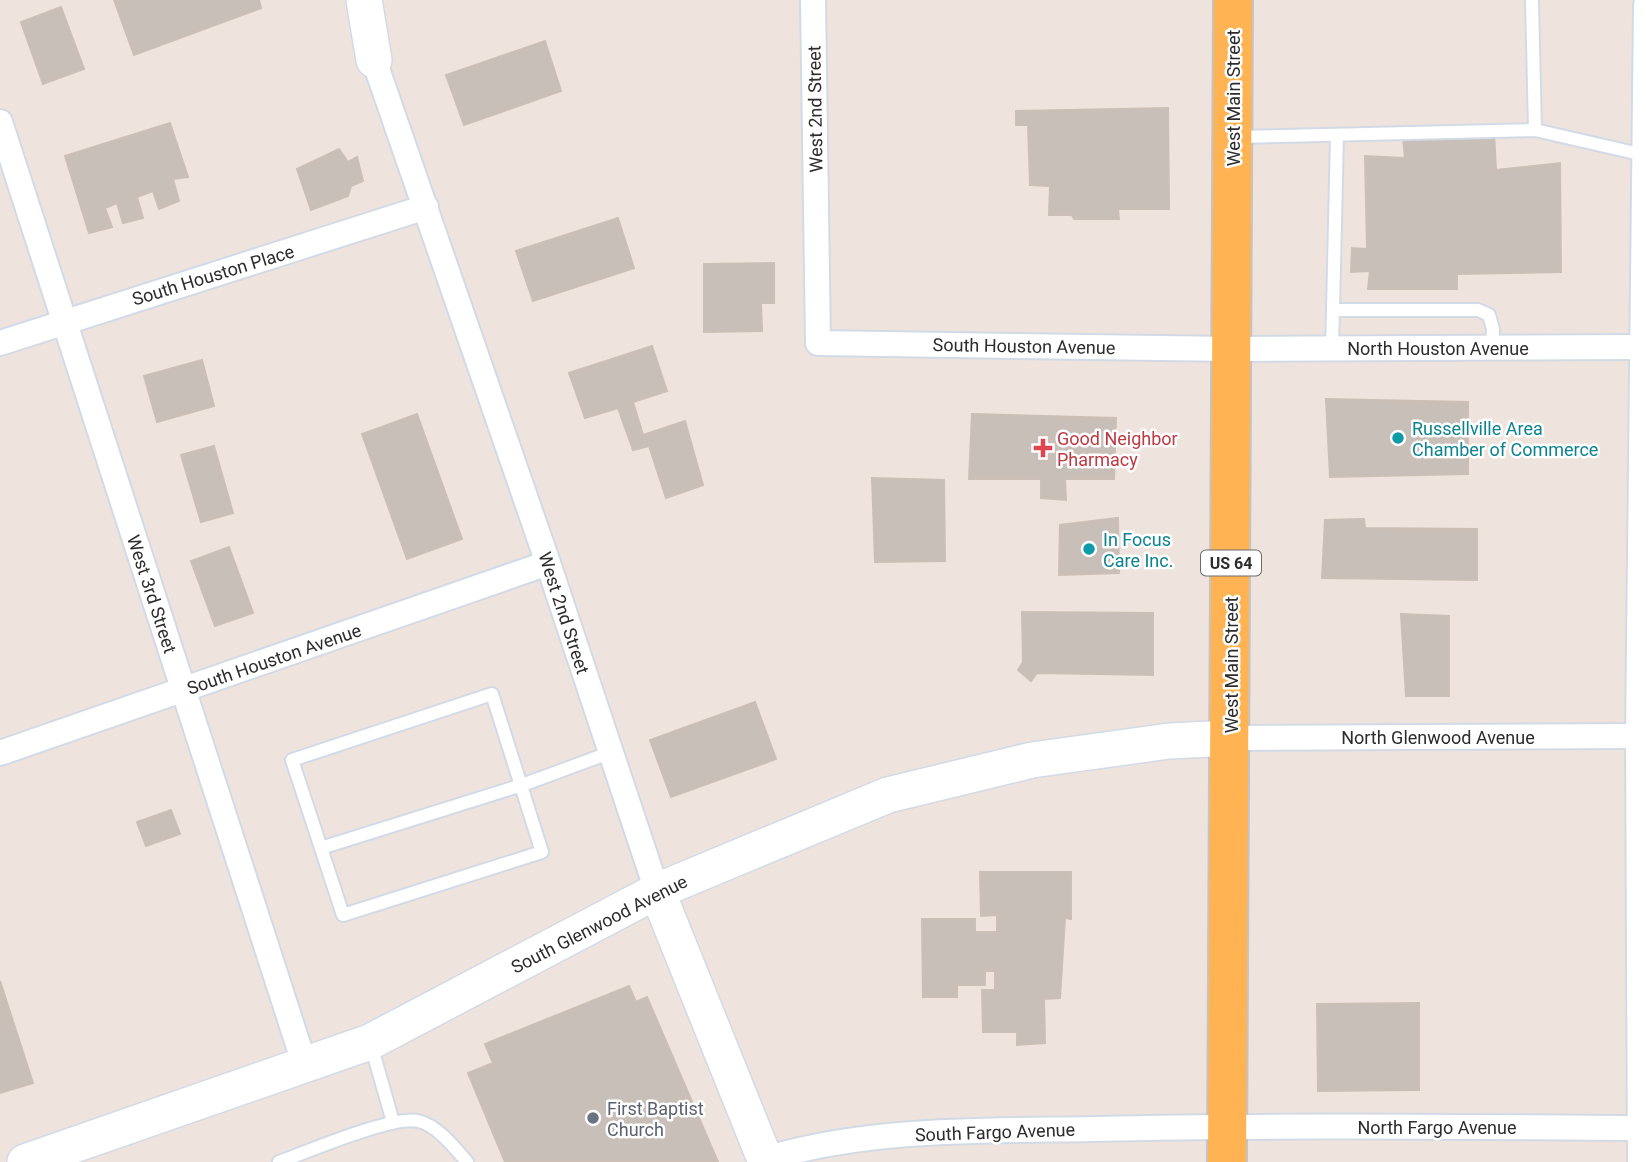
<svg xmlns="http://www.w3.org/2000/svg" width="1646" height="1162" viewBox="0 0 1646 1162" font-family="Roboto,sans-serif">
<rect width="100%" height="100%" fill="#efe4dd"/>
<g fill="#c7bfb8" stroke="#cbbfb6" stroke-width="2">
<polygon points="114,0 259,0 261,8 134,55"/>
<polygon points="61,7 84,69 43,84 21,22"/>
<polygon points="545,41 561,91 464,125 446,75"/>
<polygon points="1168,108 1169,209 1118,209 1119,219 1074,219 1072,215 1049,215 1050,186 1030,185 1028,125 1016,125 1016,111"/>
<polygon points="170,123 188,177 173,179 179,201 159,209 153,191 137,197 143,218 123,223 117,203 105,208 112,227 89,233 65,156"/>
<polygon points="1494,131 1496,170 1560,163 1561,272 1457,274 1457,289 1368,289 1370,271 1351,272 1352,248 1367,249 1365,156 1405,158 1403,138"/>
<polygon points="339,149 348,162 357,157 363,181 351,186 348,196 311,210 297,169"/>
<polygon points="618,218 634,268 533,301 516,251"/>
<polygon points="774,263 774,303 761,303 762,331 704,332 704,264"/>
<polygon points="652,346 667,391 633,402 643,435 685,421 703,485 666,498 649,446 633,450 618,408 585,418 569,373"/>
<polygon points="202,360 214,406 157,422 144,376"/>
<polygon points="1326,399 1468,402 1468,474 1330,477"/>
<polygon points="417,414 462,539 407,559 362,434"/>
<polygon points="972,414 1116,418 1114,479 1065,479 1066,500 1041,498 1041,479 969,479"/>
<polygon points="214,446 233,513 201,522 181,455"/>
<polygon points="872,478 944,480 945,561 875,562"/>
<polygon points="1118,518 1119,573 1059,575 1060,525"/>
<polygon points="1364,519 1365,528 1477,529 1477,580 1322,578 1325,520"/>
<polygon points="229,547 253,613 215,626 191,561"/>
<polygon points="1022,612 1153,613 1153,675 1037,673 1031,681 1018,670 1023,662"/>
<polygon points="1401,614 1449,616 1449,696 1406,696"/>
<polygon points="755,702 776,759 671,797 650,740"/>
<polygon points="171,810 180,834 146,846 137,822"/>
<polygon points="980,872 1071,872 1071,919 1065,918 1060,998 1044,999 1045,1043 1017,1045 1017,1032 983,1032 982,990 995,990 995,971 985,971 985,985 957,985 957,997 923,997 922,919 975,919 975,932 997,932 997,915 981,916"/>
<polygon points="0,981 33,1083 0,1093"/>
<polygon points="629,986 636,1002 647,997 718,1162 505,1162 468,1073 493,1063 485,1044"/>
<polygon points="1419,1003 1419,1090 1318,1091 1317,1004"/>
</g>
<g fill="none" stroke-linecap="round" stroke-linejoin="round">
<defs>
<g id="lane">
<polyline points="1532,0 1535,130"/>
<polyline points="1237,137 1535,130 1644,155"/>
<polyline points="1333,310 1337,135"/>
<polyline points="1332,348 1333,310 1478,310 1489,315 1493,329 1492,348"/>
<polygon points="492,694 542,852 343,915 292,760"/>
<polyline points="321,848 522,785 609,753"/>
<polyline points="371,1045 393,1122"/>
<path d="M279,1162C307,1152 393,1115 418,1121C437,1125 455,1148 467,1162"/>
</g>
<g id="street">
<polyline points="813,0 818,343 1231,349 1646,347"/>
<polyline points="374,60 548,563 657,891"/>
<polyline points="0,122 305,1066"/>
<polyline points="0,343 426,207"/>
<polyline points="1231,738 1646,736"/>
<polyline points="0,753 548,563"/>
<path d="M765,1159C872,1127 985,1131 1096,1129C1279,1125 1462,1127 1646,1128"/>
<polyline points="1640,1162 1638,736 1646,5"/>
</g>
<g id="secondary">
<polyline points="364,0 374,60"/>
<polyline points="657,891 766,1162"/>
<polyline points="25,1162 370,1042 657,891 888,795 1032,760 1169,741 1231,738"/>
</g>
<polyline id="primary" points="1227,1162 1233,0"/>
</defs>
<use href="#lane" stroke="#d2dae6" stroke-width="16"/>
<use href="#street" stroke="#d2dae6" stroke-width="28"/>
<use href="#secondary" stroke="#d2dae6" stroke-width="38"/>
<use href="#primary" stroke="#c4c4c4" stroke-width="42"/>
<use href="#lane" stroke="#fff" stroke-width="12"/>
<use href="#street" stroke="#fff" stroke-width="24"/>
<use href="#secondary" stroke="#fff" stroke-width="35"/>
<use href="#primary" stroke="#ffb352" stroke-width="38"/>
</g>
<g fill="#0f9aa8" stroke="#fff" stroke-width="2.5">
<circle cx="1398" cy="438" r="7"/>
<circle cx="1089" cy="549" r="7"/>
</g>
<path fill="#e0444e" stroke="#fff" stroke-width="2.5" d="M1039.5 437.5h7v7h7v7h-7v7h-7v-7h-7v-7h7z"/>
<circle fill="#6b7280" stroke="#fff" stroke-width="2.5" cx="593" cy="1118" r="7"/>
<g text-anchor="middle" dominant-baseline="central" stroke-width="5" stroke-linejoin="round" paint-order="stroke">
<rect fill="#fff" stroke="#6b6b6b" stroke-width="2" x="1201" y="550.5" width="60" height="25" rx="5"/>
<g font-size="16" font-weight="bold" fill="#2c2c2c">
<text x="1231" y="563">US 64</text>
</g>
<g font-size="18" fill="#2c2c2c" stroke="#fff">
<text transform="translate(1233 98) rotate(-90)">West Main Street</text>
<text transform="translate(815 109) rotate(-91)">West 2nd Street</text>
<text transform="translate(213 275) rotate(-17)">South Houston Place</text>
<text transform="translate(1024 346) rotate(1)">South Houston Avenue</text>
<text x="1438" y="348">North Houston Avenue</text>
<text transform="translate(152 594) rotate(72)">West 3rd Street</text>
<text transform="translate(564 613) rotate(72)">West 2nd Street</text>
<text transform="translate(274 659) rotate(-19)">South Houston Avenue</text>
<text transform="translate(1231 665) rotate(-90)">West Main Street</text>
<text x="1438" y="737">North Glenwood Avenue</text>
<text transform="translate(599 924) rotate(-27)">South Glenwood Avenue</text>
<text x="1437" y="1127">North Fargo Avenue</text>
<text transform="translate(995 1132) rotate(-2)">South Fargo Avenue</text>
</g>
<g font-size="18" fill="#0d838f" stroke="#fff" text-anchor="start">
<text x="1412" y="428">Russellville Area<tspan x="1412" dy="21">Chamber of Commerce</tspan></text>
<text x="1103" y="539">In Focus<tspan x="1103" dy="21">Care Inc.</tspan></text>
</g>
<g font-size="18" fill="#be3a42" stroke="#fff" text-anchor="start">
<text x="1057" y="438">Good Neighbor<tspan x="1057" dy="21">Pharmacy</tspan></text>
</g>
<g font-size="18" fill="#5b616d" stroke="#fff" text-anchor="start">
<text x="607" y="1108">First Baptist<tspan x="607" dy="21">Church</tspan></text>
</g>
</g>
</svg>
